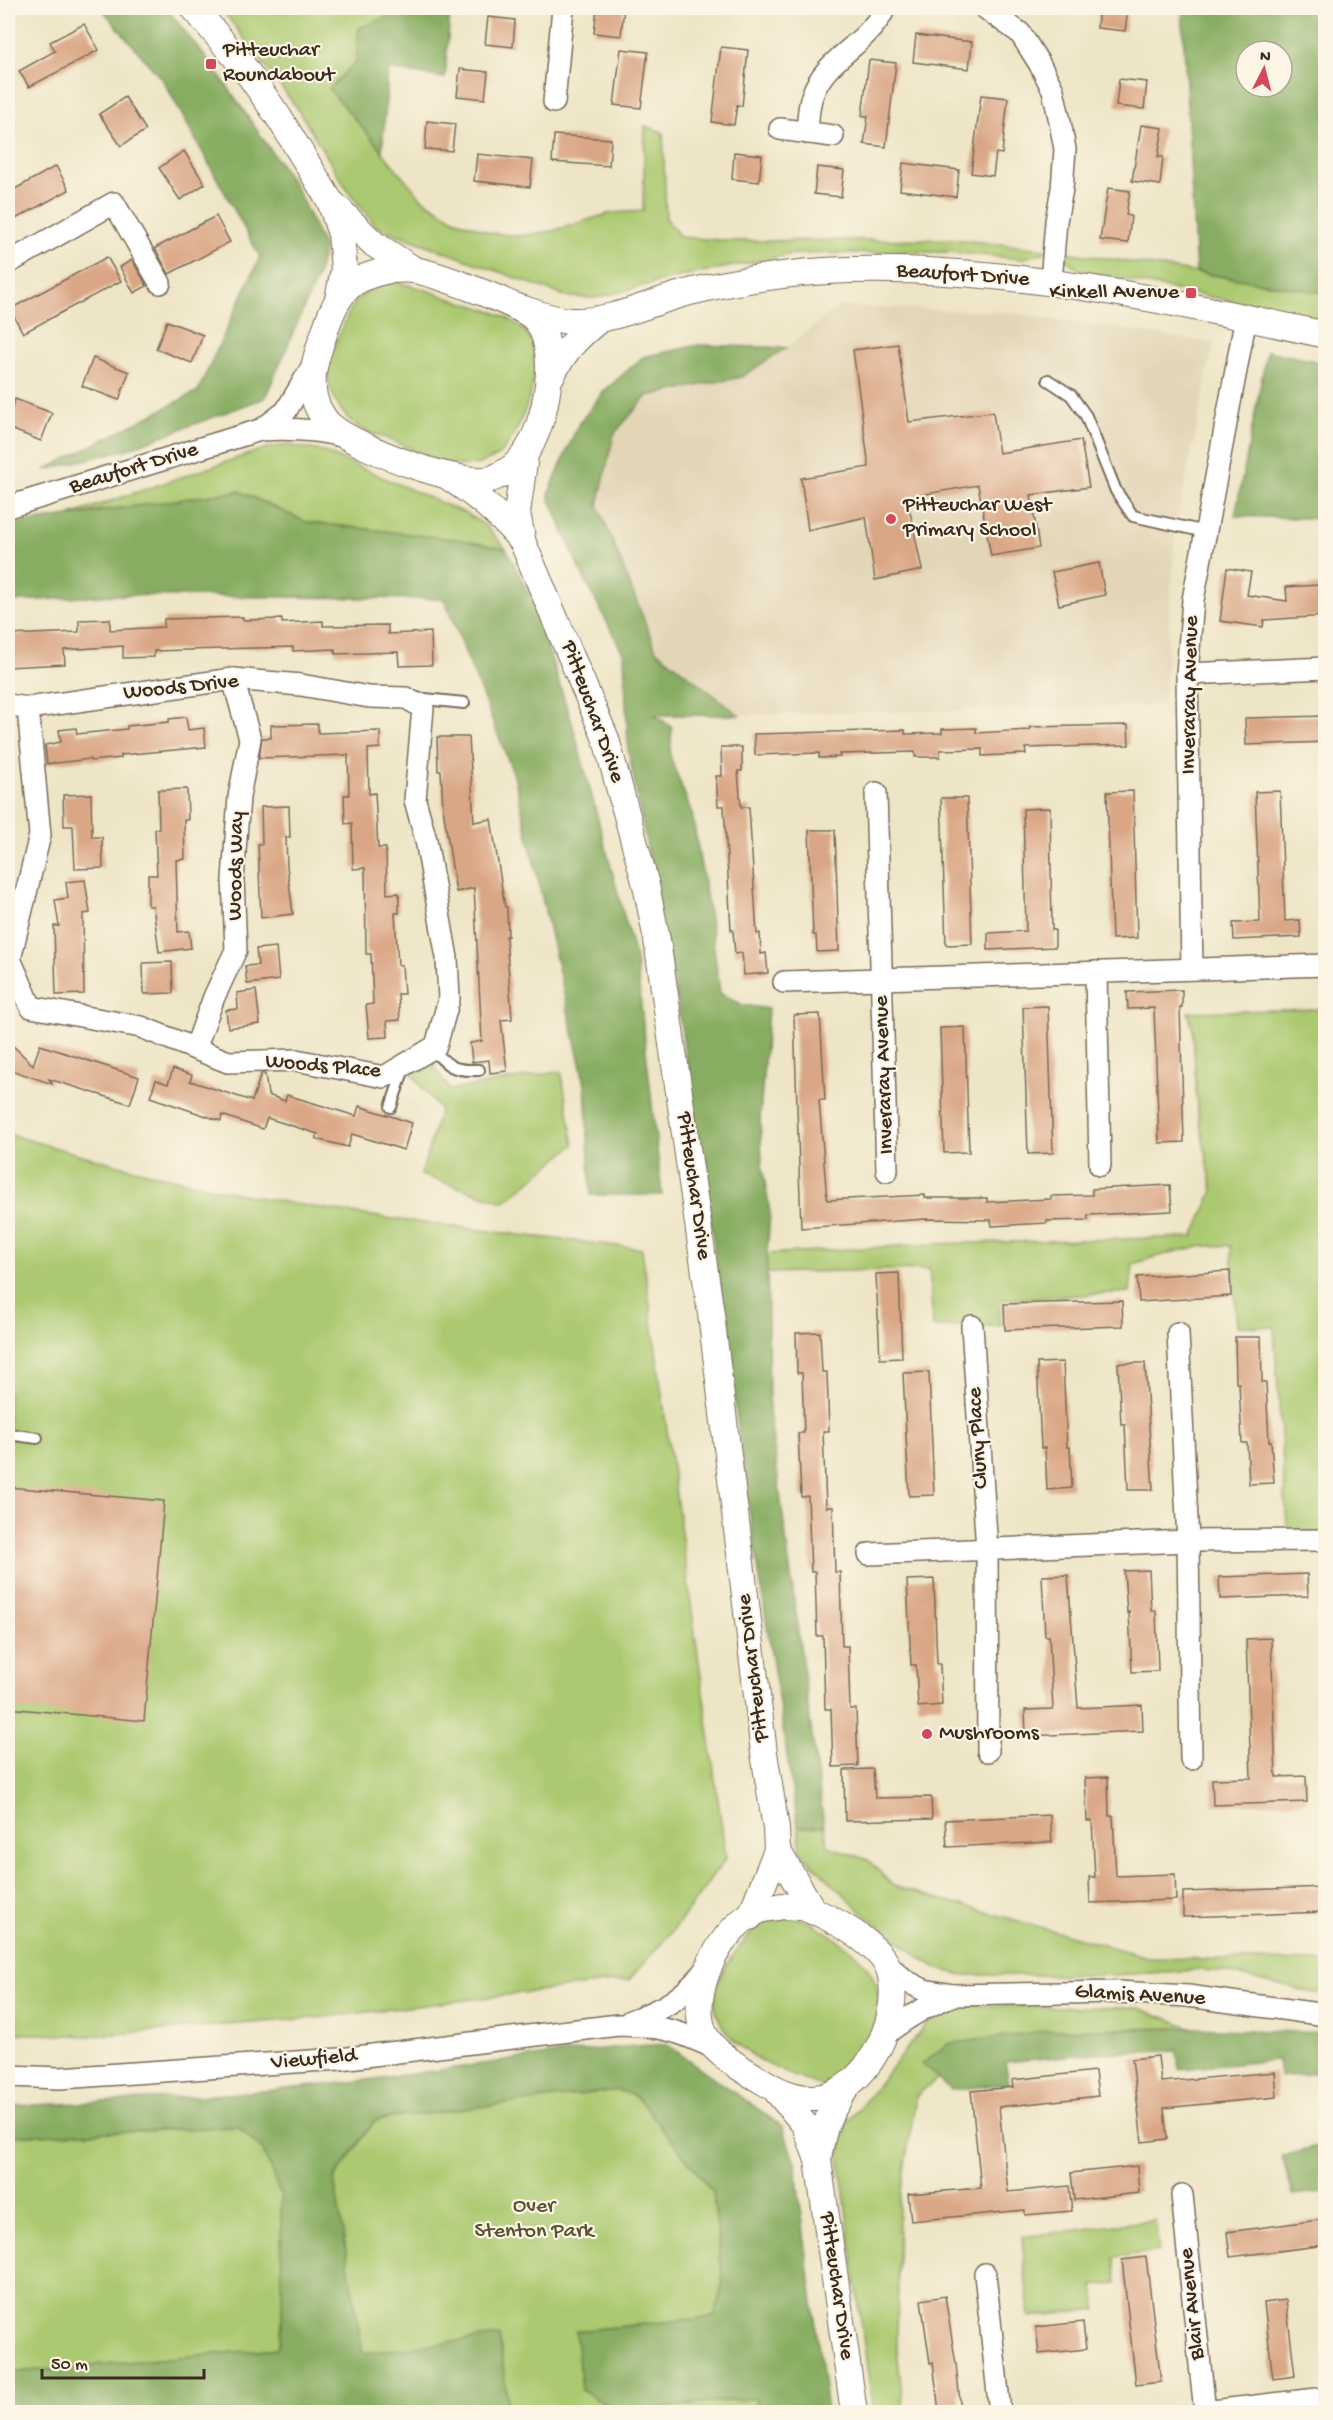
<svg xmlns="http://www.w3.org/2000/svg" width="1333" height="2420" viewBox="0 0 1333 2420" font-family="'Gochi Hand',sans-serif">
<rect width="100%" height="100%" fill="#fcf5e5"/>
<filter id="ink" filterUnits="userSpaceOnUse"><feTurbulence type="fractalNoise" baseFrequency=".0167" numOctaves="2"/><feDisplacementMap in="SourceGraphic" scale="12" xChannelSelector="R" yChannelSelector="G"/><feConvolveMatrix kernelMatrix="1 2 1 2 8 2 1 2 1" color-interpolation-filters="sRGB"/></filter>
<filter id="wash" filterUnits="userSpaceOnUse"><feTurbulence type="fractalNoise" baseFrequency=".008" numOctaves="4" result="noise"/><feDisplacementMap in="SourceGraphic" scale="24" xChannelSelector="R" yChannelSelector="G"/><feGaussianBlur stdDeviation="1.35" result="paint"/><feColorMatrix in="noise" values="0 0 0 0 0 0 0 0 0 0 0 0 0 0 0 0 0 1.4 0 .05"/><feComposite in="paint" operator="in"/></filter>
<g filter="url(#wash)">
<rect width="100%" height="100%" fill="#eee5c6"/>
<polygon fill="#e3d6b7" points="839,306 1004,312 1214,343 1175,533 1164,706 739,715 656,650 598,505 614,434 647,396 741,377 786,348"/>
<g fill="#abc970" stroke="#737a47" stroke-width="1.5">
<polygon points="221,8 450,8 445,78 388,69 382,152 422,199 454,219 491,233 519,236 552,231 611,213 643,211 645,126 663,132 666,218 680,237 732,241 954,239 1054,250 1325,293 1325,320 1081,271 1053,250 1021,259 947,252 793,254 682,276 596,298 568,297 377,227 348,191 297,108"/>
<path d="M394,282C415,285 434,293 455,300C479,308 511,313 528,335C548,362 522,430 501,453C496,458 480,465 472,465C445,468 424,455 400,444C388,438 374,435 362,429C343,419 329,394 327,373C326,358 338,339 343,326C355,297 363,288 394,282Z"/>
<polygon points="288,445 322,451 467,514 485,525 506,549 461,540 306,522 239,491 70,515 267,448"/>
<path d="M1325,1009V1540H1288L1274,1327L1237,1326L1231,1246C1197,1243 1165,1254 1133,1264L1130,1292L1000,1300V1326L933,1327L929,1269L767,1273V1254L932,1244L1193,1237L1213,1191L1197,1108L1193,1030L1188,1012Z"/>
<polygon points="425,1052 450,1090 561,1071 574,1145 504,1202 421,1175 440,1110 405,1065"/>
<path d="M8,1134C93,1159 180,1183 268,1199C391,1222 517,1234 642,1249L726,1858L679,1923L629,1980L326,2017L90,2036L8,2033Z"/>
<polygon points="824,1826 828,1846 868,1860 893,1886 1151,1958 1319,1961 1325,1964 1325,1987 1317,1994 1226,1972 1200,1970 1114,1975 963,1975 939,1969 922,1959 864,1914 801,1853 798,1827"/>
<path d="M795,1917C815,1923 826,1931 843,1944C890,1978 889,2020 851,2062C843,2071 831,2078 822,2086C764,2068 678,2028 732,1957C741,1945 753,1928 768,1921C776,1918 787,1918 795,1917Z"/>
<polygon points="958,2005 1138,2008 1193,2028 1051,2030 922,2064 938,2078 916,2096 899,2203 897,2349 904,2412 873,2412 839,2156 846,2125 927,2023"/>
<polygon points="618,2090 637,2097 713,2192 723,2283 715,2317 576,2331 581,2390 620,2412 509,2412 499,2336 363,2354 334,2179 375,2120"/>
<polygon points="238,2127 263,2150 281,2196 282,2325 278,2348 8,2373 8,2136"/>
<polygon points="1155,2220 1159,2251 1114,2257 1117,2283 1094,2286 1097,2309 1029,2317 1022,2237"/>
<polygon points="755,2398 757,2412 629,2412"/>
</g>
<g fill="#88ad62" stroke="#626c40" stroke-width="1.5" fill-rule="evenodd">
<polygon points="101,8 166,8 216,70 296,187 324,248 318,275 265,398 127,449 45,470 198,391 260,257 164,82"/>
<polygon points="411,8 450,8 445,78 388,69 382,151 329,89 356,61 359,28"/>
<path d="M1182,8H1325V293L1196,272ZM1246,51H1282V87H1246Z"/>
<polygon points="698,345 786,348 741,377 647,396 614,434 598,505 656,650 739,715 655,715 672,727 670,756 692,814 710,918 720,993 743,1005 768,1009 760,1117 762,1164 770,1213 767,1254 769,1411 824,1826 798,1827 747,1495 713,1237 677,1000 628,749 624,655 581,572 550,500 549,493 578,425 604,391 643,357"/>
<polygon points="1267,351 1325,363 1325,519 1235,516"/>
<polygon points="239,491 306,522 461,540 506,549 531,597 572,723 636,960 662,1195 591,1195 585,1085 514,775 444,599 114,595 8,602 8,525"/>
<polygon points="1193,2028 1325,2033 1325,2072 1280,2077 1278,2060 1179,2069 1177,2051 1097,2053 1005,2062 1009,2083 951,2090 922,2064 947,2044 1051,2030"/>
<path d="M666,2044L782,2126L795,2163L827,2412H757L755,2398L620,2412L581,2390L576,2331L714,2317L723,2283L713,2192L637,2097L618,2090L375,2120L334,2179L363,2353L499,2336L509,2412H143L131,2408L66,2412H8V2373L278,2348L282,2325L281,2196L263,2150L238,2127L8,2136V2106C116,2102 225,2096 333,2084C444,2072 554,2050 666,2044Z"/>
<polygon points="1325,2145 1325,2192 1293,2195 1282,2156"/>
</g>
<g id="blocks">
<g fill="#daa786">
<polygon points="597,8 624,8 621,36 594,33"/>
<polygon points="1099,8 1128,8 1125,31 1097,28"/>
<polygon points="488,17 515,20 513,47 485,44"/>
<polygon points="84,24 99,50 29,87 19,71 55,51 50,42"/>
<polygon points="916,35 972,42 969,69 913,62"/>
<polygon points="721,47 748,50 742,106 737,105 734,125 712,122"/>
<polygon points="621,49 648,52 641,108 614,105"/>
<polygon points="869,60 896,63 886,147 864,144 868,116 862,116"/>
<polygon points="460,69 488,72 485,99 457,96"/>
<polygon points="1119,79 1147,82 1144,109 1116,106"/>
<polygon points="981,95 1008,98 1002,154 996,153 993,176 971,173"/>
<polygon points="125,97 146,130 121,146 99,114"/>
<polygon points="427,121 455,124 452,151 425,149"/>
<polygon points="1141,125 1163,128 1158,157 1163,157 1160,185 1132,181"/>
<polygon points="554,135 611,139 609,166 552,162"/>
<polygon points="184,151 205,184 180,200 159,168"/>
<polygon points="734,152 762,155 759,182 732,179"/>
<polygon points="477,154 533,160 530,187 474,181"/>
<polygon points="903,163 959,170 956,197 900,190"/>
<polygon points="56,166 69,190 8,223 8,193"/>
<polygon points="817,167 844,170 841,197 814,194"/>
<polygon points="1108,188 1130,191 1126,215 1131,216 1128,243 1100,240"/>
<polygon points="216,216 230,242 169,274 155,248"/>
<polygon points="107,257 121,281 23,333 10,309"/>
<polygon points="132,260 147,286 134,293 120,267"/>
<polygon points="167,321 203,335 192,363 156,349"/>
<polygon points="898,344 909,422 993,412 999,453 1081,440 1089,487 1031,495 1039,548 991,556 978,485 907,497 922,570 875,580 866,517 808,530 801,478 869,467 853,350"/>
<polygon points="93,358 129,372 119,400 82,386"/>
<polygon points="15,399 52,413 41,441 8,428 8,420"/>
<polygon points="1099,563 1105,595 1059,605 1052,572"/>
<polygon points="1227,568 1251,572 1247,595 1287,601 1286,587 1319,585 1320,606 1326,606 1326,616 1264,620 1263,627 1220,621"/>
<polygon points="243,617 243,620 282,619 282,623 323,621 323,626 388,625 388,634 431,632 432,665 399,666 398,652 335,654 335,649 293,651 293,647 154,651 154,657 123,658 123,646 64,650 65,664 8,667 8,635 79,632 79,620 110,619 110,630 164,627 164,619"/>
<polygon points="1326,716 1326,742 1246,745 1245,718"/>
<polygon points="186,717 188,730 204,728 206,747 121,755 121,758 90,761 90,759 47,764 45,745 61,742 59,730 76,728 77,734 127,729 127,726 169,722 169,719"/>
<polygon points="318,724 318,733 380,731 380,748 368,749 369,794 375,793 378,848 386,848 387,894 399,893 399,913 395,913 398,965 402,965 404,994 398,994 400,1020 387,1021 388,1037 369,1038 366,1005 373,1004 371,954 366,954 365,868 353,869 352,823 345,824 344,795 349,795 348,755 259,758 262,738 271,738 271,725"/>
<polygon points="1128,725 1129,745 1025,748 1026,754 982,756 982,749 940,750 940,757 915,757 915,752 839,754 840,757 819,758 819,753 755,755 754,734 905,730 905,734 942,733 942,729 976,728 976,733 1030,730 1030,727"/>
<polygon points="437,737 469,737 474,822 491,819 505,907 507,907 508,936 506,936 512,1019 501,1020 507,1071 490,1073 489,1060 472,1062 470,1043 482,1041 474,888 456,892 443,808 441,771 438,771"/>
<polygon points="721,747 742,747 742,771 738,771 741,807 749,807 757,934 760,933 761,954 766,953 768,973 744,975 742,953 735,954 733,930 731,930 724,806 718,806 716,776 722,776"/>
<polygon points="187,789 188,820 184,820 185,859 176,860 178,932 189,931 191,948 159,952 153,906 148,906 148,875 157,875 155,829 159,829 158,790"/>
<polygon points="1133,791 1137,938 1112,939 1107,792"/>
<polygon points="1280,791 1285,921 1300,920 1301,937 1234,940 1233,923 1260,922 1255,792"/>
<polygon points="91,794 92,837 102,837 103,868 75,869 73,826 64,826 63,795"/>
<polygon points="941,798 967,798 972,944 946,945"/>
<polygon points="289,806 290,837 286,837 287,866 293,914 261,918 258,844 262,844 261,807"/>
<polygon points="1050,808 1052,930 1055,930 1055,947 988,950 988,933 1026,931 1023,809"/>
<polygon points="809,830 835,830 839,951 817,952 816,935 813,935"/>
<polygon points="85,880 90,913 83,914 84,994 56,995 54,926 59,926 55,900 68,898 66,882"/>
<polygon points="276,947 279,980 247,984 245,966 258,965 256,949"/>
<polygon points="172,962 173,993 144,994 143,963"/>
<polygon points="256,990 260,1024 228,1028 226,1010 238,1009 237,993"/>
<polygon points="1182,990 1182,1007 1180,1007 1184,1142 1159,1143 1154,1008 1128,1009 1127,992"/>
<polygon points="1048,1006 1053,1153 1028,1154 1023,1007"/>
<polygon points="820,1014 825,1100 819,1100 827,1200 925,1195 925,1198 987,1198 987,1202 1051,1199 1051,1196 1092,1195 1092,1189 1170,1185 1172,1211 1088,1215 1088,1220 1047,1221 1047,1223 992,1226 991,1220 926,1219 801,1228 794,1015"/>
<polygon points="965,1027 969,1152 944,1153 940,1028"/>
<polygon points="8,1041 33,1065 40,1045 139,1077 130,1104 49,1079 52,1084 8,1069"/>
<polygon points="173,1069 192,1075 190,1081 252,1101 261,1074 265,1074 268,1095 285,1101 287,1095 356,1116 359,1106 412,1123 404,1150 352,1134 348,1147 316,1139 318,1134 267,1118 263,1129 222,1115 221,1121 150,1097 156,1080 168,1084"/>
<polygon points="1230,1271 1231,1296 1139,1302 1137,1277"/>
<polygon points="899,1273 902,1358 880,1359 876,1274"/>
<polygon points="1122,1301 1123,1326 1005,1330 1004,1304"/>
<polygon points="820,1332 822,1372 827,1372 829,1431 823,1431 826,1507 833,1507 835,1572 840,1572 842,1646 848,1646 850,1709 856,1709 858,1766 833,1767 831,1709 825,1709 823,1636 817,1636 815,1572 811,1572 808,1496 801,1497 798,1433 804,1433 802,1373 797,1373 796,1333"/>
<polygon points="1235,1337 1261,1337 1262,1382 1266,1382 1269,1442 1271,1441 1274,1483 1249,1484 1247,1443 1242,1443 1239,1383 1236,1383"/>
<polygon points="1063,1362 1067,1447 1070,1447 1072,1488 1047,1490 1045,1448 1041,1448 1037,1363"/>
<polygon points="1118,1363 1145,1363 1153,1490 1128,1490 1125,1424 1121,1424"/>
<polygon points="929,1372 934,1495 909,1496 903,1373"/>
<polygon points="8,1487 164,1501 144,1721 8,1708"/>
<polygon points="1149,1570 1151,1611 1156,1611 1158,1671 1132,1672 1129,1612 1127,1613 1124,1571"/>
<polygon points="1307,1574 1308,1596 1220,1599 1219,1577"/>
<polygon points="1068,1575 1078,1708 1142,1705 1143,1731 1026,1736 1025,1710 1053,1709 1049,1636 1045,1636 1042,1576"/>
<polygon points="934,1579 937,1664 940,1664 942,1705 918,1707 916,1665 911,1665 907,1580"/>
<polygon points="1271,1638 1276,1777 1306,1776 1307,1802 1213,1805 1212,1779 1251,1778 1246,1639"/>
<polygon points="873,1769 875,1798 931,1797 932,1819 845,1821 844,1770"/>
<polygon points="1108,1777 1109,1816 1113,1816 1116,1876 1175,1874 1176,1900 1090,1903 1089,1877 1095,1877 1092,1821 1087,1821 1085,1778"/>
<polygon points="1050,1815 1052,1842 947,1847 945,1820"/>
<polygon points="1326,1887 1326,1912 1183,1917 1183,1892"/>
<polygon points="1158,2056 1161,2082 1275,2072 1277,2097 1164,2108 1167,2139 1142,2142 1132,2059"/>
<polygon points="1095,2071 1098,2096 999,2107 1008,2192 1069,2186 1072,2211 1025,2215 1025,2210 911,2221 908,2194 981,2188 971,2091 1013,2087 1012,2080"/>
<polygon points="1137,2166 1139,2193 1074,2200 1071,2173"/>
<polygon points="1326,2219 1326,2245 1230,2257 1227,2232"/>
<polygon points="1146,2257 1161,2382 1136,2385 1122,2260"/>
<polygon points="945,2296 956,2364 961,2412 939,2412 933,2362 930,2363 921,2300"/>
<polygon points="1286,2300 1295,2376 1273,2379 1264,2303"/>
<polygon points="1083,2322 1086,2349 1039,2354 1036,2327"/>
</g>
</g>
</g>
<g filter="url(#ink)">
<use href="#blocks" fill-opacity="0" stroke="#7a6b59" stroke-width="1.5"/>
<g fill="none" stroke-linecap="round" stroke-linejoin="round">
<defs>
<g id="service">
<polyline points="1048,380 1071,395 1086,416 1116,491 1133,516 1206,532"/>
<polyline points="415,698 464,703"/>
<polyline points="8,897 23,901"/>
<path d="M432,1049C449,1067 453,1071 479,1070"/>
<polyline points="391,1107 404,1068"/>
<polyline points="8,1434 37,1438"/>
</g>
<g id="minor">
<polyline points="985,8 1020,33 1039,63 1053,90 1059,117 1065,149 1062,189 1056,221 1051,282"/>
<polyline points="554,102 563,8"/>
<polyline points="780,129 833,136"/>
<path d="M807,133C808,121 808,107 812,96C825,57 866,47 885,8"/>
<polyline points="8,263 114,203 160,283"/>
<polyline points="261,430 286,411 313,365"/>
<path d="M8,507L260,430C289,428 314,429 342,436"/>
<polyline points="1187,674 1326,668"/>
<polyline points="8,705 28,708 233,679 301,685 369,697 406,698 423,708 415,800 426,840 447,958 449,999 436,1046 384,1077 296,1060 228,1062 141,1027 31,1007 10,959 40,835 28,708"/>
<polyline points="876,793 887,1171"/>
<polyline points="1192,969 1187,674 1193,600 1246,317"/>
<polyline points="1096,972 1100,1165"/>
<polyline points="784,982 1326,965"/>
<polyline points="195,1049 214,997 236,950 233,879 239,797 250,739 233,679"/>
<polyline points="972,1326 987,1550 988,1751"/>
<polyline points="1178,1333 1188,1541 1191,1759"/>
<polyline points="869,1554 1188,1541 1326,1540"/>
<polyline points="887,1964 906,1981 924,1990 953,1995 1117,1992 1188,1996 1326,2015"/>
<path d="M630,2021C666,2008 681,1999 706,1970"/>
<path d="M885,2035C906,2017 927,2006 953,1995"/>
<path d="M8,2076L60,2078L340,2059L618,2025C663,2026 676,2030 717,2049"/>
<polyline points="1182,2195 1205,2412"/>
<polyline points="985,2274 1000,2412"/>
<polyline points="1203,2412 1326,2398"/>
</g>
<g id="tertiary">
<polyline points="194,8 243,66 280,119 330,201 374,244 413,269"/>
<polyline points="331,204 341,234 344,269 338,300"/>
<path d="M390,270C397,270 405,269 413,270C432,272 521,305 534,318C562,346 546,427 524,455C517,465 507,472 496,477C468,492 355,447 331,426C326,422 321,414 318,408C305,381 318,352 327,325C339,289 353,277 390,270Z"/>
<path d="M515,306C533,312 552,320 571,321C614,323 653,300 694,291C745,279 798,271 851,270C1009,266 1171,301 1326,335"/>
<path d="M549,380C565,350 574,340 600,319"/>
<polyline points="525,455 517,513 523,543 606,739 646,885 657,940 711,1314 764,1753 776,1828 777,1850 750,1917"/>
<path d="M450,478C478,496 500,515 521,540"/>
<polyline points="777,1850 814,1912"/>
<path d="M782,1906C789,1907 798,1906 805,1908C830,1916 882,1945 890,1972C903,2018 866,2095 814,2098C793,2099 775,2089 759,2079C741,2069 712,2051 704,2033C687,1993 721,1925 760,1910C766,1908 775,1908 782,1906Z"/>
<polyline points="774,2088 805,2125 818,2160 854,2412"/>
<path d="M818,2160C823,2125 829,2112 849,2084"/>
</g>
</defs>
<use href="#service" stroke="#7a6b59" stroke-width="14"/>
<use href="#minor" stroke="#7a6b59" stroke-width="24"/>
<use href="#tertiary" stroke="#7a6b59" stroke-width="28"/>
<use href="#service" stroke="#fff" stroke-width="10"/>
<use href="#minor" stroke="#fff" stroke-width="21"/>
<use href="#tertiary" stroke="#fff" stroke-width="26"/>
</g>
</g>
<g fill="#d1495b" stroke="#fcf5e5" stroke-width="2">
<rect x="205" y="58" width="12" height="12" rx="3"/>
<rect x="1185" y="287" width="12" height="12" rx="3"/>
<circle cx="891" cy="519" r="6"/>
<circle cx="927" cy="1734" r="6"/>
</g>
<g text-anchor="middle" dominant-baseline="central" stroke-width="4.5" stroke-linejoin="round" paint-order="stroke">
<g font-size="22" fill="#3b2a1e" stroke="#fcf5e5" text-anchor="start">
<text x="223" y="51">Pitteuchar<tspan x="223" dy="25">Roundabout</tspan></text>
<text x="1179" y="293" text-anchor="end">Kinkell Avenue</text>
<text x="903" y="506">Pitteuchar West<tspan x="903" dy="25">Primary School</tspan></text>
<text x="939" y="1734">Mushrooms</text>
</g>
<g font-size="22" fill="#3b2a1e" stroke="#fcf5e5">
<text transform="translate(963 276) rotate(4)">Beaufort Drive</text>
<text transform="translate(134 469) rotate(-17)">Beaufort Drive</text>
<text transform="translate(181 688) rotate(-6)">Woods Drive</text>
<text transform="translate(1191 695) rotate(-89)">Inveraray Avenue</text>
<text transform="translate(592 712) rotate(70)">Pitteuchar Drive</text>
<text transform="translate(237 866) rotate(-89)">Woods Way</text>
<text transform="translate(323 1067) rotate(5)">Woods Place</text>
<text transform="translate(885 1075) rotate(-92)">Inveraray Avenue</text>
<text transform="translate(693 1186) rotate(82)">Pitteuchar Drive</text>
<text transform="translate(979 1438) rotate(-94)">Cluny Place</text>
<text transform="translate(754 1668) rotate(-97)">Pitteuchar Drive</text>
<text transform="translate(1140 1996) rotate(3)">Glamis Avenue</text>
<text transform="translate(314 2060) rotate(-5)">Viewfield</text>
<text transform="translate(836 2286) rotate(82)">Pitteuchar Drive</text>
<text transform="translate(1193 2304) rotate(-96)">Blair Avenue</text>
</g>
<g font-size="22" fill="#575232" stroke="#fcf5e5">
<text x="534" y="2207">Over<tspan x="534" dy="25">Stenton Park</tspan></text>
</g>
</g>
<rect width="1333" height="2420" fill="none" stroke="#fcf5e5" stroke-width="30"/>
<g transform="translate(1264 69) rotate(6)"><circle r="28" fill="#fcf5e5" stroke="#afa495" stroke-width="1.5"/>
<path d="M0-4.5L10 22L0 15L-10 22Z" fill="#d1495b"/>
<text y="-9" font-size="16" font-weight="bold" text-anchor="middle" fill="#3b2a1e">N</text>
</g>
<path d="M42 2369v9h162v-9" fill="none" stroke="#3b2a1e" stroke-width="3"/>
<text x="51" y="2369" font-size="18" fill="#3b2a1e" stroke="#fcf5e5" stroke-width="4.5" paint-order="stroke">50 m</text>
</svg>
